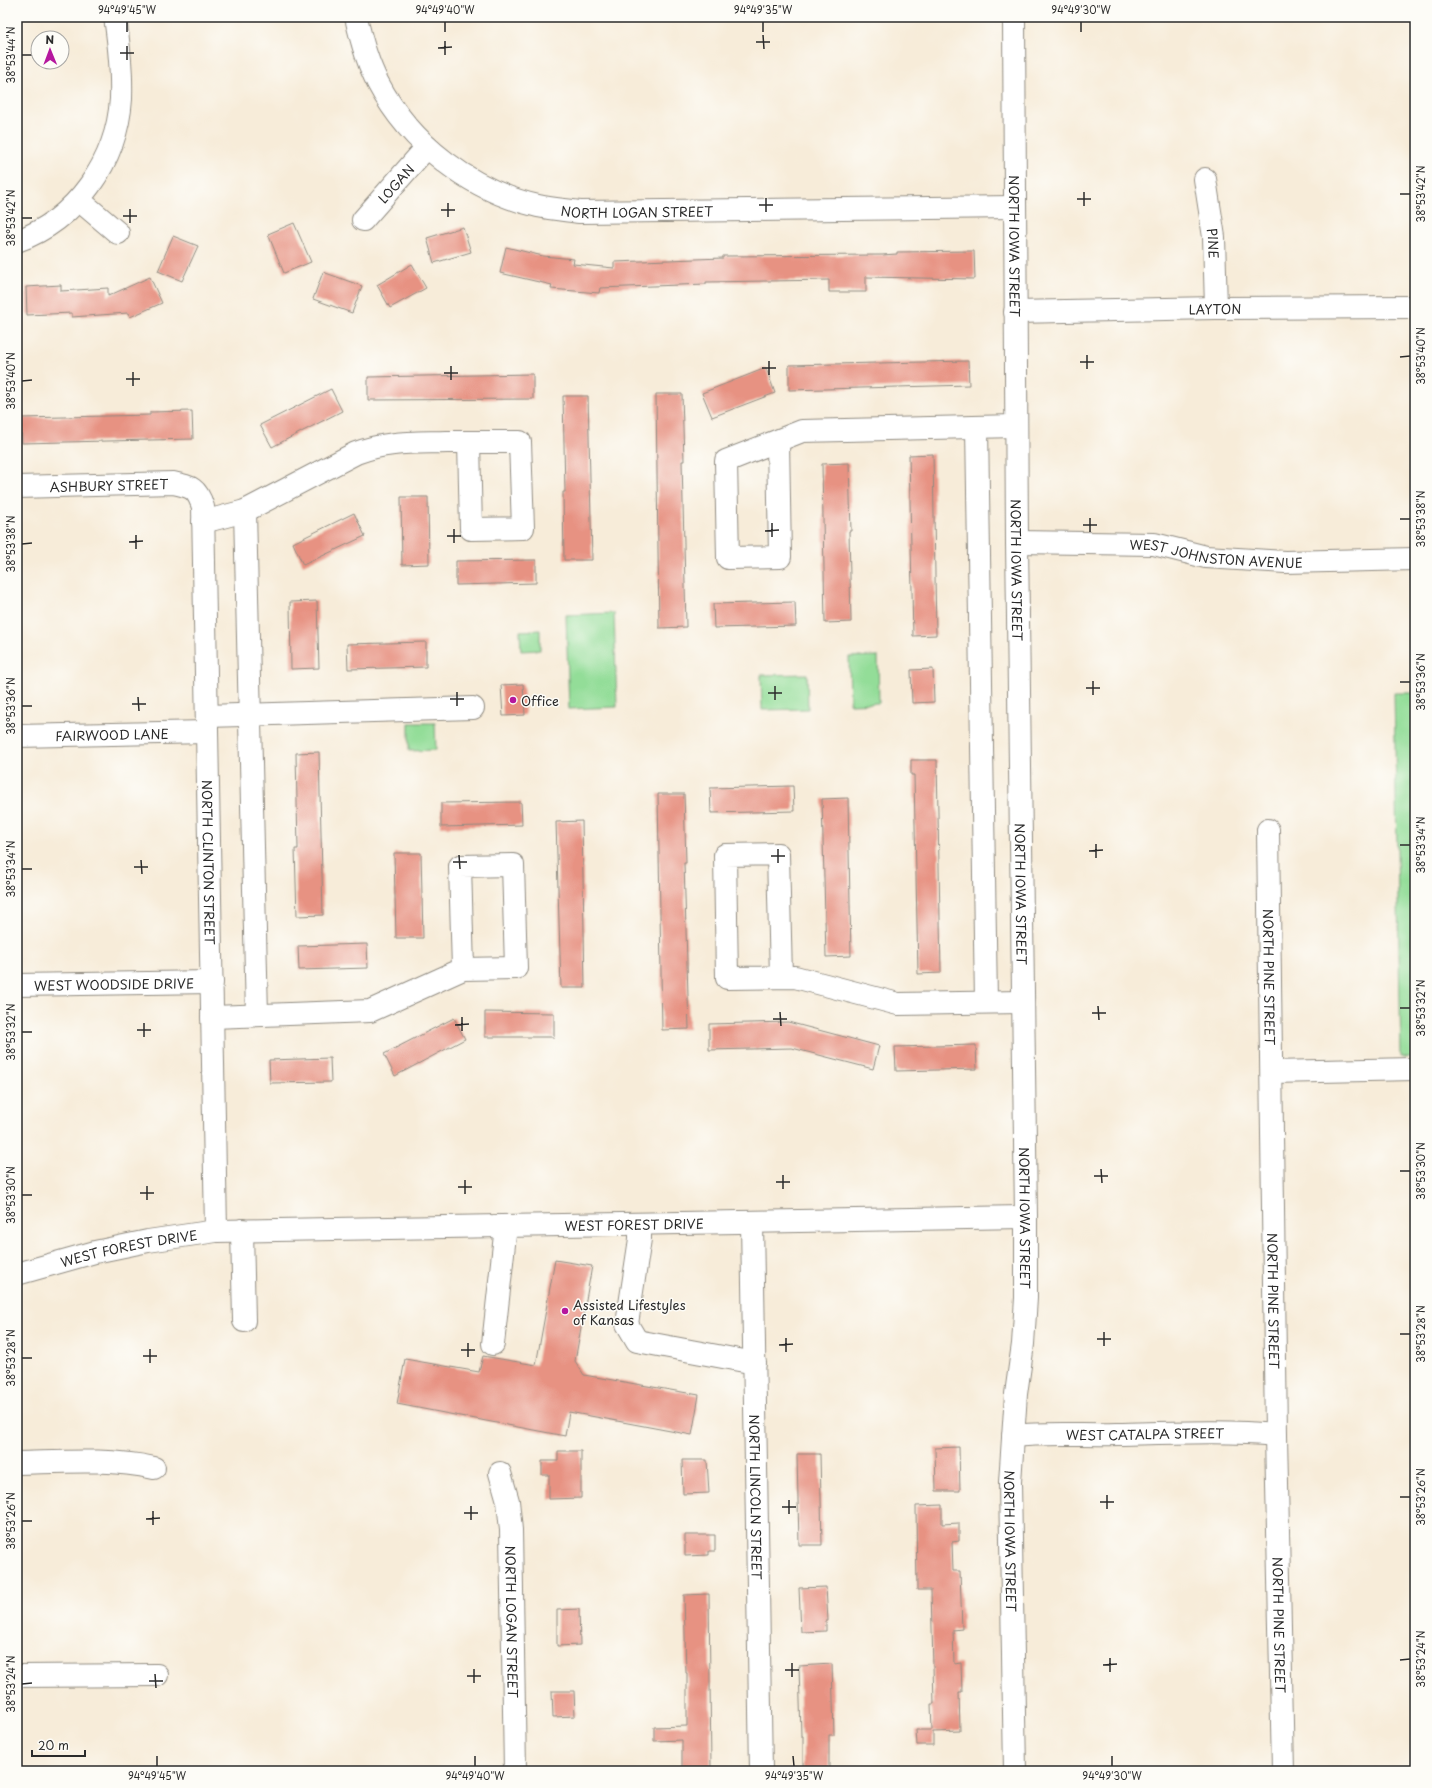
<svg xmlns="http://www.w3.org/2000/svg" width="1432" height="1788" viewBox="0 0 1432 1788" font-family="'Playpen Sans',sans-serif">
<rect width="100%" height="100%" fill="#fdfcf7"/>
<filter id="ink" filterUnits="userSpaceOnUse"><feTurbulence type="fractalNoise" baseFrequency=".025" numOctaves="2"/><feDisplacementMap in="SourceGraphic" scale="8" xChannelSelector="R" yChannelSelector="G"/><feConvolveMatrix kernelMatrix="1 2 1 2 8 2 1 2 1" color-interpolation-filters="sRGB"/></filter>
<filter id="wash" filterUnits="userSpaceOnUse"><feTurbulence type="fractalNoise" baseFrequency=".012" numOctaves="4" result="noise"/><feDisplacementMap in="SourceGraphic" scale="16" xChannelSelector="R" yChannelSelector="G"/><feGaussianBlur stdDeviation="0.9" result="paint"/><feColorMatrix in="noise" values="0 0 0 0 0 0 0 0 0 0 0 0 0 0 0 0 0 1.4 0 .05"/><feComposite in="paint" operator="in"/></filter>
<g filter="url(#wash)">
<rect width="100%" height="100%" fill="#f7ecd9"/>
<g fill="#93dd98" stroke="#5f8462">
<polygon points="614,613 617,707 569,709 566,615"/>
<polygon points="540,630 540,650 521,651 520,631"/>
<polygon points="878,656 879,703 850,704 849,657"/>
<polygon points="807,674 808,709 762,710 761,675"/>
<polygon points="1394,693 1415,693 1415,1057 1401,1057"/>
<polygon points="435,723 436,750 409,751 409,723"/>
</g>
<g id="blocks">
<g fill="#e79282">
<polygon points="294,223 311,262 284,273 268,234"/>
<polygon points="463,227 471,252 434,263 427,238"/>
<polygon points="173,236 198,246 182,281 158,271"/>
<polygon points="506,247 543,256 574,259 573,264 614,268 614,262 723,258 723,256 882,255 897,254 897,252 974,251 975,279 866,277 866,292 829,292 829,280 706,282 706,284 600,288 599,293 551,289 552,285 500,273"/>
<polygon points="412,264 426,288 390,308 377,285"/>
<polygon points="323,272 362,286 352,313 313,299"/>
<polygon points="150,277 162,303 130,317 128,313 72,317 72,313 27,315 26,287 61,285 61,291 108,288 108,296"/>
<polygon points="968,361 969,385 789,390 789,365"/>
<polygon points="766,368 775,393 712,417 702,393"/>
<polygon points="533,374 533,399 368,400 368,377"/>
<polygon points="331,389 342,411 272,447 260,425"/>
<polygon points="656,394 682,394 684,461 682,461 686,627 659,628"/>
<polygon points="563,396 588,396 592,560 564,560 563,492 565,492"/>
<polygon points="192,411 193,439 22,443 21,418 150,415 150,412"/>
<polygon points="933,454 936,635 913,636 909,455"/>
<polygon points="849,463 851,531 849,531 851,622 825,623 822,464"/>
<polygon points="401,497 428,497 429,564 402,565"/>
<polygon points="354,513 365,536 303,565 293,543"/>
<polygon points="536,560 536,583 456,585 456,561"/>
<polygon points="317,601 319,668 291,669 290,602"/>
<polygon points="795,602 796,626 714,628 713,604"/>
<polygon points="426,642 426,667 348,669 347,644"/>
<polygon points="933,669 934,702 912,703 911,670"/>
<polygon points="523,684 525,715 503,716 501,685"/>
<polygon points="319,752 323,915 297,916 295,849 298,849 296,753"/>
<polygon points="911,760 937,760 941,973 918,974 914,775 911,775"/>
<polygon points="793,786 794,811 711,813 710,788"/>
<polygon points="658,794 684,794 686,863 684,863 689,1029 662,1030"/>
<polygon points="848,798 851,956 826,957 822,799"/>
<polygon points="521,802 522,825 441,827 441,803"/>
<polygon points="582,821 585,988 561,988 556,822"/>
<polygon points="394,853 421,853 423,938 396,938"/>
<polygon points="367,944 368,968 299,970 298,946"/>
<polygon points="485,1012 554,1013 554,1037 485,1037"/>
<polygon points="454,1018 465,1039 395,1076 384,1054"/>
<polygon points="788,1022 879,1046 873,1069 792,1048 709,1050 709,1024"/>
<polygon points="976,1045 977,1069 896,1071 895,1047"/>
<polygon points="330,1058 331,1082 270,1083 269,1060"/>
<polygon points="555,1260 592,1266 575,1361 584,1375 699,1395 692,1435 569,1412 565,1436 397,1404 405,1359 479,1372 483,1356 536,1365"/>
<polygon points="959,1447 960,1491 936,1491 935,1448"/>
<polygon points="558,1451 581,1451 581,1498 549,1499 549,1475 542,1475 542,1461 558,1461"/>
<polygon points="797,1454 820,1454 822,1545 799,1545"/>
<polygon points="682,1460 707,1460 709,1493 683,1494"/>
<polygon points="942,1505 942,1524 959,1523 959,1541 952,1542 953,1571 960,1571 962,1629 953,1630 954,1664 961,1663 962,1692 959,1692 960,1731 933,1732 933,1745 917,1745 916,1730 932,1730 931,1704 934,1704 931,1590 917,1590 916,1506"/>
<polygon points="685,1535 715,1535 715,1551 709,1551 709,1555 685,1556"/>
<polygon points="826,1587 828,1621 826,1621 826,1631 801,1632 799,1588"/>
<polygon points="709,1594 711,1768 682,1768 682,1740 654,1741 654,1727 687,1726 687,1673 686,1673 684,1595"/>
<polygon points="579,1609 580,1645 557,1646 557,1610"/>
<polygon points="832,1664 834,1735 829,1735 829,1771 803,1771 803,1736 801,1736 799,1666"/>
<polygon points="552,1691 574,1691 575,1716 553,1717"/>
</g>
</g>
</g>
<g filter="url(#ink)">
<use href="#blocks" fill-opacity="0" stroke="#918c82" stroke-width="1"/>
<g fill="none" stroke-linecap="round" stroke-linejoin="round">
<defs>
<g id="minor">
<path id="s1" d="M356,17C361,40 367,62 378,83C410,144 471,191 538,206C552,209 566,210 580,212L1015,207"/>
<path id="s2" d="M1014,17L1017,542L1026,1217V1298L1023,1344L1016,1394L1010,1482L1015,1771"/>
<path id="s3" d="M1205,179L1214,237L1216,308"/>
<polyline points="79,200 118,233"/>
<path id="s4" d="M363,220L427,147"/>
<path d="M17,241C76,220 117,161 121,99C122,72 119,44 115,17"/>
<path id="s5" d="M1015,312L1216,308L1415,307"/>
<polyline points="977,427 986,1002"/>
<polyline points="778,441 780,557 728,558 726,461 802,431 1016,426"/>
<path id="s6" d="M17,487L173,483C192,487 197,488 203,507L216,1231"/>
<polyline points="245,511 257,1015"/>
<path d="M203,522L245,511L356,453C388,441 413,443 447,442C471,442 496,442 520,442L523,528L471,529L469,442"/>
<path id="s7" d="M1017,542L1154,544L1206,557L1285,562L1415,559"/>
<polyline points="207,716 473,708"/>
<path id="s8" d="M17,736L207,732"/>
<path id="s9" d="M1268,830L1276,1435L1283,1771"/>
<polyline points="781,977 778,854 725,855 727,978 795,977 898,1004 1022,1002"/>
<path id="s10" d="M17,985L212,982"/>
<polyline points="212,1017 370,1011 463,969 516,968 513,865 460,866 463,969"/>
<polyline points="1272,1072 1415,1069"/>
<path id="s11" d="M752,1222L761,1771"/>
<polyline points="640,1224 640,1239 627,1324 637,1341 755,1363"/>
<polyline points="242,1230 244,1321"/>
<path id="s12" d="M17,1274L95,1252L148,1241L216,1231L1026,1217"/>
<polyline points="493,1344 506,1226"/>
<path id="s13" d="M1013,1436C1048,1432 1083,1435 1117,1434C1170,1433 1223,1430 1276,1435"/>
<path d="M17,1463C63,1462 109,1458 154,1468"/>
<path id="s14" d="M500,1473L508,1501L511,1530L515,1771"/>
<polyline points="17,1676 157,1675"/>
</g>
</defs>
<use href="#minor" stroke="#918c82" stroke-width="24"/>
<use href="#minor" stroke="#fff" stroke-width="22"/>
</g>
</g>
<path fill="none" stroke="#2b2b2b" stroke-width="1.5" d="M127,22V32M445,22V32M763,22V32M1081,22V32M763,35L764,49M445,41V55M756,42H770M127,46V60M438,48L452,47M120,53H134M22,55H32M1084,192V206M1400,194H1410M766,198V212M1077,199H1091M448,203V217M759,205H773M130,209V223M441,210H455M123,216H137M22,218H32M1087,355V369M1400,357L1410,356M769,361V375M1080,362H1094M451,366V380M762,368H776M133,372V386M444,373H458M126,379H140M22,381L32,380M1090,518V532M1400,519H1410M772,523V537M1083,525H1097M454,529V543M765,531L779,530M136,535V549M447,536H461M129,542L143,541M22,544L32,543M1093,681V695M1400,682H1410M775,686V700M1086,688H1100M457,692V706M768,693H782M138,697L139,711M450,699H464M132,704H146M22,706H32M1096,844V858M1400,845H1410M778,849V863M1089,851L1103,850M459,855L460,869M771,856H785M141,860L142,874M453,862H467M134,867H148M22,869H32M1098,1006L1099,1020M1400,1008H1410M780,1012L781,1026M1092,1013H1106M462,1017V1031M773,1019H787M144,1023V1037M455,1025L469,1024M137,1030H151M22,1032H32M1101,1169L1102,1183M1400,1171H1410M783,1175V1189M1094,1176H1108M465,1180V1194M776,1182H790M147,1186V1200M458,1187H472M140,1193H154M22,1195H32M1104,1332V1346M1400,1334H1410M786,1338V1352M1097,1339H1111M468,1343V1357M779,1345L793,1344M150,1349V1363M461,1350H475M143,1356H157M22,1358H32M1107,1495V1509M1400,1497H1410M789,1500V1514M1100,1502H1114M471,1506V1520M782,1507H796M153,1511V1525M464,1513H478M146,1519L160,1518M22,1521H32M1110,1658V1672M1400,1660L1410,1659M792,1663V1677M1103,1665L1117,1664M474,1669V1683M785,1670H799M155,1674L156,1688M467,1676H481M149,1681H163M22,1684L32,1683M157,1756V1766M475,1756V1766M793,1756L794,1766M1112,1756V1766"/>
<g fill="#b5179e" stroke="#fdfcf7" stroke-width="1.5">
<circle cx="513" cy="700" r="4"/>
<circle cx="565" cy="1311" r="4"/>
</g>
<g text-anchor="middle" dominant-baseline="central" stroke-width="3" stroke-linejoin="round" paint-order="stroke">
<g font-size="13" fill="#2b2b2b" stroke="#fdfcf7">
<text stroke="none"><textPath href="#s4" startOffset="49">LOGAN</textPath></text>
<text stroke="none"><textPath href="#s1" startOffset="377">NORTH LOGAN STREET</textPath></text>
<text stroke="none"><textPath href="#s3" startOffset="65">PINE</textPath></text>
<text stroke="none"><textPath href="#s2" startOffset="229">NORTH IOWA STREET</textPath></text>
<text stroke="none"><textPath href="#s5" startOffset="200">LAYTON</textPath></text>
<text stroke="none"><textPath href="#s6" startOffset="92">ASHBURY STREET</textPath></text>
<text stroke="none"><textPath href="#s7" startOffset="200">WEST JOHNSTON AVENUE</textPath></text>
<text stroke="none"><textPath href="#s2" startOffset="553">NORTH IOWA STREET</textPath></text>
<text stroke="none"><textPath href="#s8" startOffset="95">FAIRWOOD LANE</textPath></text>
<text stroke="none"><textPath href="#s6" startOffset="553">NORTH CLINTON STREET</textPath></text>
<text stroke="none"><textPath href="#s2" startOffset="877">NORTH IOWA STREET</textPath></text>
<text stroke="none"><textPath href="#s9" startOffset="147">NORTH PINE STREET</textPath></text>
<text stroke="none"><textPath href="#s10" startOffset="97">WEST WOODSIDE DRIVE</textPath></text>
<text stroke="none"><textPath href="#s2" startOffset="1201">NORTH IOWA STREET</textPath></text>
<text stroke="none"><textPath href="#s12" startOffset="622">WEST FOREST DRIVE</textPath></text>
<text stroke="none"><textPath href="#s12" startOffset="115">WEST FOREST DRIVE</textPath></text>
<text stroke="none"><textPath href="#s9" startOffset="471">NORTH PINE STREET</textPath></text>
<text stroke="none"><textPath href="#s13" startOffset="132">WEST CATALPA STREET</textPath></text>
<text stroke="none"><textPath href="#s11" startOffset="275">NORTH LINCOLN STREET</textPath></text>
<text stroke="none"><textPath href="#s2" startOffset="1525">NORTH IOWA STREET</textPath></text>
<text stroke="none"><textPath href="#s14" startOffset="150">NORTH LOGAN STREET</textPath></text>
<text stroke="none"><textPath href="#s9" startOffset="795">NORTH PINE STREET</textPath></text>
</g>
<g font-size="13" fill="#2b2b2b" stroke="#fdfcf7" text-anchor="start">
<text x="521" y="700">Office</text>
<text x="573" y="1304">Assisted Lifestyles<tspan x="573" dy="15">of Kansas</tspan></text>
</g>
</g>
<rect width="1432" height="1788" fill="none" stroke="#fdfcf7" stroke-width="44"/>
<g transform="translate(50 50) rotate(359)"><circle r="19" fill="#fdfcf7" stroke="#a9a8a5"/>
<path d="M0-3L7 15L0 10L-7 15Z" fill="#b5179e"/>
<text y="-6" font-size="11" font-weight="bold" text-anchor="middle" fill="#2b2b2b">N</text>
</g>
<path d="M32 1750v6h53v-6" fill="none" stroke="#2b2b2b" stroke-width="2"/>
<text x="38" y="1750" font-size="12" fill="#2b2b2b" stroke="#fdfcf7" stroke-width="3" paint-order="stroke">20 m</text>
<rect x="22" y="22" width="1388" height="1744" fill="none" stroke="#2b2b2b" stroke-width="1.5"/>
<g font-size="10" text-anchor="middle" fill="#2b2b2b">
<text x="127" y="14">94°49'45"W</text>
<text x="445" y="14">94°49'40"W</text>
<text x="763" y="14">94°49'35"W</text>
<text x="1081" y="14">94°49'30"W</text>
<text transform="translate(11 55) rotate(-90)" y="4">38°53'44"N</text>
<text transform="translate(1421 194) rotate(-90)" y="4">38°53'42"N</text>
<text transform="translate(11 218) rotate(-90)" y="4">38°53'42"N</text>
<text transform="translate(1421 356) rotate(-90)" y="4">38°53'40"N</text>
<text transform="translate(11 381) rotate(-90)" y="4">38°53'40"N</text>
<text transform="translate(1421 519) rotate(-90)" y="4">38°53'38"N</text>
<text transform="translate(11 544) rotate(-90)" y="4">38°53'38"N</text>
<text transform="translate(1421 682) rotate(-90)" y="4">38°53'36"N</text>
<text transform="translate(11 706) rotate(-90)" y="4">38°53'36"N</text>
<text transform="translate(1421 845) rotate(-90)" y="4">38°53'34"N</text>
<text transform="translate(11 869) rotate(-90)" y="4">38°53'34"N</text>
<text transform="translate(1421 1008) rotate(-90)" y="4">38°53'32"N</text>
<text transform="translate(11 1032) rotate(-90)" y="4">38°53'32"N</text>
<text transform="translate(1421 1171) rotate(-90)" y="4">38°53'30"N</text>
<text transform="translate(11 1195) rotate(-90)" y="4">38°53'30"N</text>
<text transform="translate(1421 1334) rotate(-90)" y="4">38°53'28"N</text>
<text transform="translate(11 1358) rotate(-90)" y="4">38°53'28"N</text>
<text transform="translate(1421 1497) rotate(-90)" y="4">38°53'26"N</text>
<text transform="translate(11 1521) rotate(-90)" y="4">38°53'26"N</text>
<text transform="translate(1421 1659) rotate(-90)" y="4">38°53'24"N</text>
<text transform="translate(11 1684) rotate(-90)" y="4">38°53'24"N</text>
<text x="157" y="1780">94°49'45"W</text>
<text x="475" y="1780">94°49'40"W</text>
<text x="794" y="1780">94°49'35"W</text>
<text x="1112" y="1780">94°49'30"W</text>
</g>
</svg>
